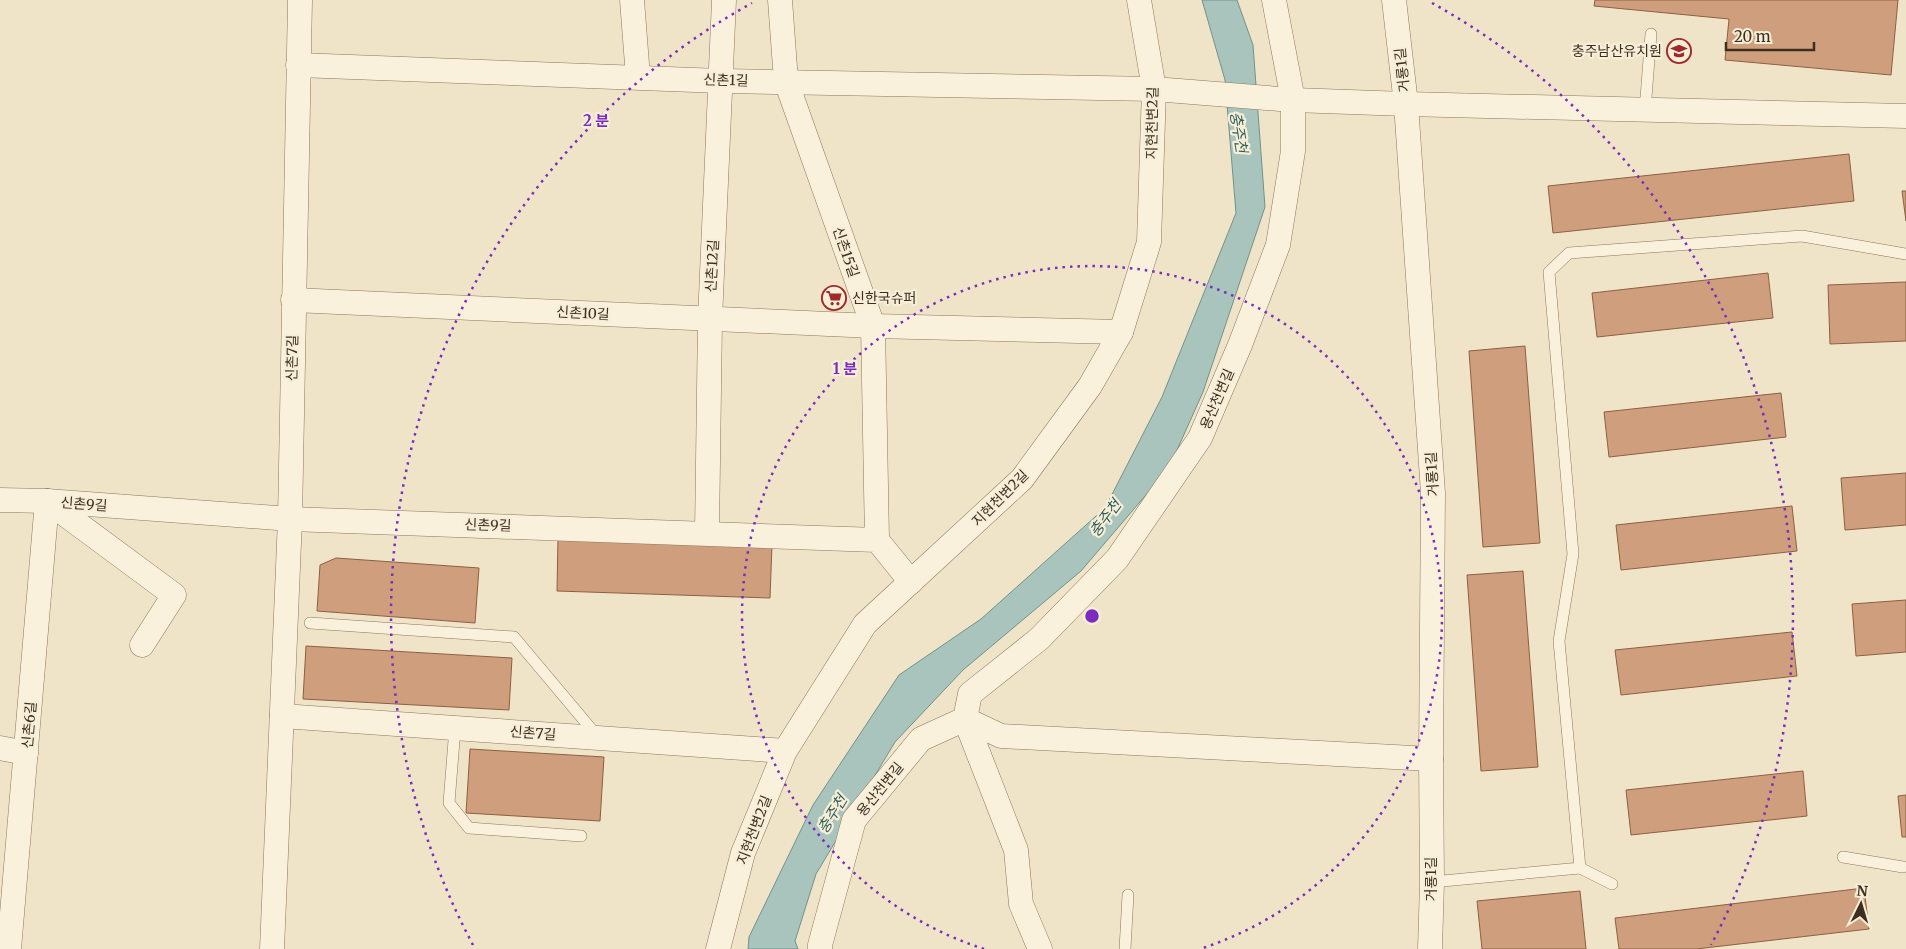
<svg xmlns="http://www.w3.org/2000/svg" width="1906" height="949" viewBox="0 0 1906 949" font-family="Merriweather,'Noto Sans KR',serif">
<rect width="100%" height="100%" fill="#f0e4c8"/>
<polygon fill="#a9c4bc" stroke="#6f938a" points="1202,0 1237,0 1253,45 1265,207 1203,392 1169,468 1081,571 963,670 895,742 816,874 795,941 798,949 748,949 749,937 813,805 899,675 981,619 1105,508 1162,397 1236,213 1225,80"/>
<g fill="#cf9f7d" stroke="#8d5f41">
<polygon points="1595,0 1898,0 1891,75 1725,60 1729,19 1594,6"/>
<polygon points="1849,154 1854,201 1553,233 1548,186"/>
<polygon points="1902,191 1906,191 1906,221"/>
<polygon points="1768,273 1773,318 1597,337 1592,293"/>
<polygon points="1906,282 1906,341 1830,344 1828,285"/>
<polygon points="1525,346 1540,543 1483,547 1469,351"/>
<polygon points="1781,393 1786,437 1609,457 1604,412"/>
<polygon points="1906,473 1906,525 1845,530 1841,478"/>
<polygon points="1792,506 1797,551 1621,570 1616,525"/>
<polygon points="558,538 772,545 770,598 557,591"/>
<polygon points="336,558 479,568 475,623 317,611 320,565"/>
<polygon points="1523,571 1538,767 1481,771 1467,575"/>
<polygon points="1906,600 1906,652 1856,656 1852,604"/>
<polygon points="1792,632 1797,676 1621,695 1615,650"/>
<polygon points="306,646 512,658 509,710 303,699"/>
<polygon points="470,749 604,757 600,821 466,813"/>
<polygon points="1803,771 1807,816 1631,835 1626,790"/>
<polygon points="1906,795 1906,837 1902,837 1898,796"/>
<polygon points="1864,888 1869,929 1696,949 1619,949 1615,918"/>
<polygon points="1580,891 1586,949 1482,949 1477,901"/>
</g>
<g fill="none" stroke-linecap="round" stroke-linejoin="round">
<defs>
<g id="lane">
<polyline points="1645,110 1651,34"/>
<polyline points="310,623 514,637 598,737"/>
<polyline points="455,728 449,803 469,828 581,836"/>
<polyline points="1843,857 1903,867"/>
<polyline points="1580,868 1612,884"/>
<polyline points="1432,882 1580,868 1559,641 1573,554 1549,272 1569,253 1802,236 1906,254"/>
<polyline points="1125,949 1128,895"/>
</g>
<g id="street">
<polyline points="632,0 638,77"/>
<polyline points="780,0 786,81 873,326 877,540"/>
<polyline points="1394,0 1406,104 1433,493 1431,759 1432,882 1430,949"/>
<polyline points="298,65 721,81 1154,89 1293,100 1406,104 1906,116"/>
<polyline points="293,300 873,326 1121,332"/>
<polyline points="0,500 47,501 290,519 877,540 911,582"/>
<polyline points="47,501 174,595 142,645"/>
<polyline points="707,533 710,319 724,0"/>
<polyline points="282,716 785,751"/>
<polyline points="965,719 1001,736 1431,759"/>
<polyline points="965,719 1016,850 1021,904 1040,949"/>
<polyline points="0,748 26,753"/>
<polyline points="9,949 47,501"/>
<polyline points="272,949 290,519 300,0"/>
<polyline points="718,949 743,853 785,751 865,624 1022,479 1090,386 1121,332 1149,242 1154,89 1139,0"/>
<polyline points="820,949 820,945 854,820 921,739 965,719 970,694 1039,639 1117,559 1200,438 1240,345 1278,245 1293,151 1293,100 1274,0"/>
</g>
</defs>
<use href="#lane" stroke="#8d765c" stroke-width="12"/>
<use href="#street" stroke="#8d765c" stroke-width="25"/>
<use href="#lane" stroke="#faf1dc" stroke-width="11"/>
<use href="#street" stroke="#faf1dc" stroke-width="24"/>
</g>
<g fill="none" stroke="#7b2cbf" stroke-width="2.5" stroke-dasharray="2.5 5">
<path d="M984 949A350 350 0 1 1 1200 949"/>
<path d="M473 945A701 701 0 0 1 752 3M1432 3A701 701 0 0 1 1711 945"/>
</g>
<defs>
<symbol id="school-ring" viewBox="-11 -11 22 22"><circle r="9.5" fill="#f7eed8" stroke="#9e2a2b" stroke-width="1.5"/><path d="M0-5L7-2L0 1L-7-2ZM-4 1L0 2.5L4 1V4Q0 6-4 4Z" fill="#9e2a2b"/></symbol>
<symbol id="supermarket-ring" viewBox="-11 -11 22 22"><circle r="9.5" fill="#f7eed8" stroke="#9e2a2b" stroke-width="1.5"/><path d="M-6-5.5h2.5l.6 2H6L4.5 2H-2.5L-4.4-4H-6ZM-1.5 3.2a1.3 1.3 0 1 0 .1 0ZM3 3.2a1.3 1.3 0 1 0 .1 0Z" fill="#9e2a2b"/></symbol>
</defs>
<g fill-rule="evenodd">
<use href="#school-ring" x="1665" y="37" width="28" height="28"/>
<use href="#supermarket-ring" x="820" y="284" width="28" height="28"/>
</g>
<g text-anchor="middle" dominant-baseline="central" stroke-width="4.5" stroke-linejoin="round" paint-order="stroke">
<g font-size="14" fill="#3d2e20" stroke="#f7eed8" text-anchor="end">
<text x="1662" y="51">충주남산유치원</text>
<text x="852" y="298" text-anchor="start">신한국슈퍼</text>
</g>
<g font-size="14" fill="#3d2e20" stroke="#f7eed8">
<text transform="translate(1402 70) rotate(-96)">거룡1길</text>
<text transform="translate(726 80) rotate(2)">신촌1길</text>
<text transform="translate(1152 123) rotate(-89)">지현천변2길</text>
<text transform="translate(846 252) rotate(71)">신촌15길</text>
<text transform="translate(712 266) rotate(-87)">신촌12길</text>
<text transform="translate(583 313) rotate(3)">신촌10길</text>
<text transform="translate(292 358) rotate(-89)">신촌7길</text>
<text transform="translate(1217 399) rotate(-67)">용산천변길</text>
<text transform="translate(1432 474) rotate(-93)">거룡1길</text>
<text transform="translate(1000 498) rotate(-45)">지현천변2길</text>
<text transform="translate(84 504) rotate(4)">신촌9길</text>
<text transform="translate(488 525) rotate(2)">신촌9길</text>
<text transform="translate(29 725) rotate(-85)">신촌6길</text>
<text transform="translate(533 733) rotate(4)">신촌7길</text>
<text transform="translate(880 789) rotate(-51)">용산천변길</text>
<text transform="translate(754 830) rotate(-69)">지현천변2길</text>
<text transform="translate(1431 879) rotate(-90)">거룡1길</text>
</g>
<g font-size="15" font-style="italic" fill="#2f5d5a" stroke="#f7eed8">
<text transform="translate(1239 132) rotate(81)">충주천</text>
<text transform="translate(1105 518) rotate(-53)">충주천</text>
<text transform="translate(832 814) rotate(-58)">충주천</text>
</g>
</g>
<circle cx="1092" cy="616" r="8" fill="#7b2cbf" stroke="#f7eed8" stroke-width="2.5"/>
<g font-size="15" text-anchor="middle" font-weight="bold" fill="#7b2cbf" stroke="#f7eed8" stroke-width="4.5" stroke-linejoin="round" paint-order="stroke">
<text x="596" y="126">2 분</text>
<text x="845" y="374">1 분</text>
</g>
<g transform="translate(1861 904) rotate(5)" stroke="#f7eed8" stroke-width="4" paint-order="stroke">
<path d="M0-4L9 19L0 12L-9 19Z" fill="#3d2e20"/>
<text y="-8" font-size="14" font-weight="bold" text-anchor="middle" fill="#3d2e20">N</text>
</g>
<path d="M1726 42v8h88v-8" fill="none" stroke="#3d2e20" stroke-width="2.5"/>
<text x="1734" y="42" font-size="15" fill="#3d2e20" stroke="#f7eed8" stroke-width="4" paint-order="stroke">20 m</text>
</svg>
